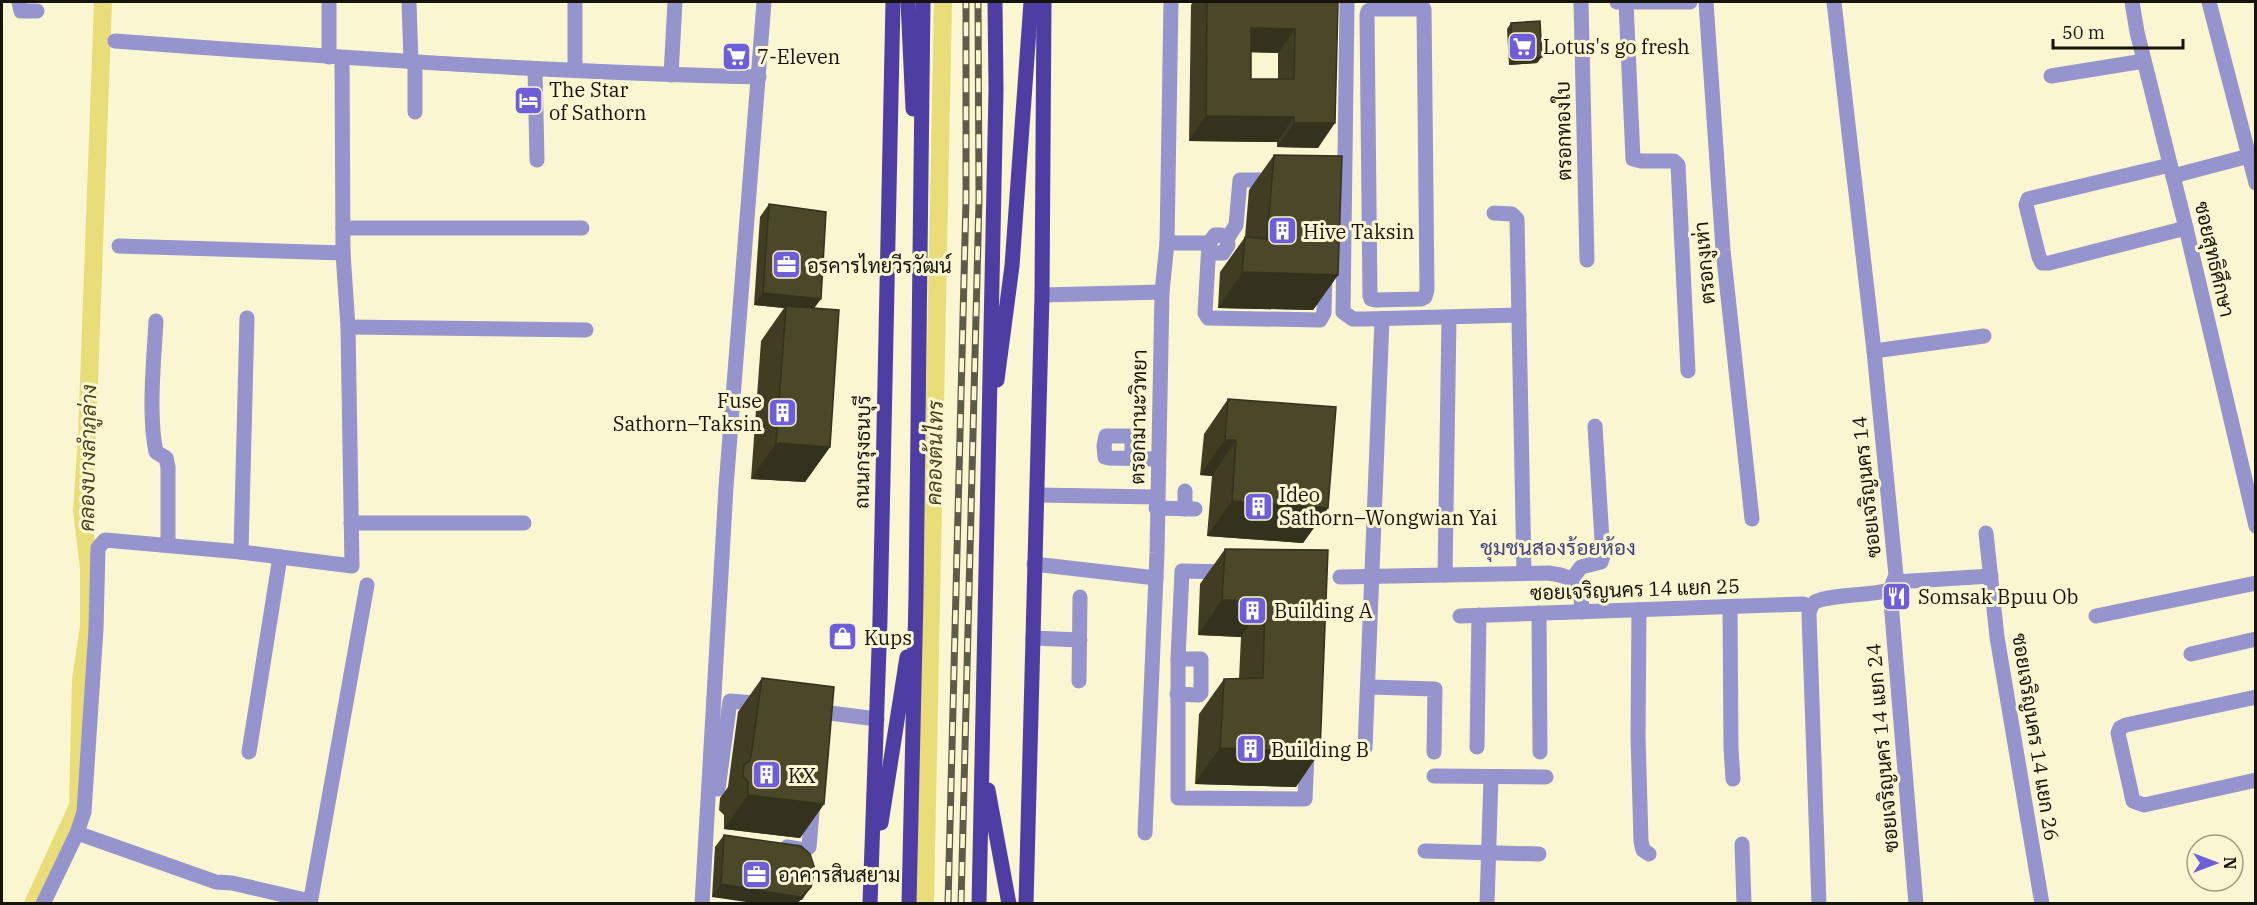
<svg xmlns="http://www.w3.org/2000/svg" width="2257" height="905" viewBox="0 0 2257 905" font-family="'IBM Plex Serif',Sarabun,serif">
<rect width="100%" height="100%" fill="#faf6d2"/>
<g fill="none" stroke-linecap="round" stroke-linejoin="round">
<g stroke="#e9dd79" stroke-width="18">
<polyline points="33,904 78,806 81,680 89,626 89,568 82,511 87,436 103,2"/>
<polyline points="925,904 943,2"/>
</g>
<g stroke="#9594cc" stroke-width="15">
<polyline points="19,2 21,11 37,11"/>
<polyline points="329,2 329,57"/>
<polyline points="409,2 411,62"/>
<polyline points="1347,2 1343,312 1353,319 1365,319 1519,315"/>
<polyline points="1581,2 1587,260"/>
<polyline points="1617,2 1690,2"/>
<polyline points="1706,2 1723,250 1752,519"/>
<polyline points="2132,2 2137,32 2186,228 2256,526"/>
<polyline points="2209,2 2256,183"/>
<polyline points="1626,3 1633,159 1641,161 1674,161 1678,165 1688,371"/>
<polygon points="1372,9 1424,9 1427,290 1425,297 1421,299 1375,300 1371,299 1370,296 1367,15 1368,11"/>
<path d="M115,41C330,57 544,72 759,77"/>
<polyline points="415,62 415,112"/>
<polyline points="535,69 537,160"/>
<polyline points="575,70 575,2"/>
<polyline points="671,75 675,2"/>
<polyline points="2051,76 2144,61"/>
<polyline points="2170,165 2028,199 2026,205 2039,257 2042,263 2049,263 2186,228"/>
<polyline points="2173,176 2249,156"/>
<polyline points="1494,213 1512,214 1517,219 1524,573"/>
<polyline points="343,228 582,228"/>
<polyline points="1227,239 1236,225 1240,180 1274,180"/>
<polyline points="1167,243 1209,243"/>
<polyline points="119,246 343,253"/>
<polyline points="1210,249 1215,253 1223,253 1228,245 1227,239 1221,235 1215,235 1209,243 1205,313 1208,318 1320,320 1324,313 1325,276"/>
<polyline points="1042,295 1162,292"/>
<path d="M156,321C154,359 148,415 156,452L166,458L168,467V545"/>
<polyline points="348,327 586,330"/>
<polyline points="1874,351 1984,336"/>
<polyline points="1132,458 1132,436 1106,436 1104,446 1105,457 1109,458 1157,459"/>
<polyline points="1037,495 1157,497"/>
<polyline points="1156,508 1195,509"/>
<polyline points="1185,509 1185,491"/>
<polyline points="351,523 524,523"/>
<polyline points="1986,533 1997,637 2042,904"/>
<polyline points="241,552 247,318"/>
<polyline points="1034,564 1156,578"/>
<polyline points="1445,575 1449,318"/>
<path d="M1340,577L1549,573C1577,577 1581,583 1582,612"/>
<polyline points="1572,579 1581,567 1601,562 1603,556 1595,426"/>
<polyline points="1895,582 1991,576"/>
<polyline points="1890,590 1916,904"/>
<polyline points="1730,607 1731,748 1733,779"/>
<polyline points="1639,610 1638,736 1641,841 1643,850 1649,854"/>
<polyline points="1539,613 1540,752"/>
<polyline points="1460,616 1803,604 1810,607"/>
<polyline points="2096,616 2256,583"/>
<polyline points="1033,638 1080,640"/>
<polyline points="2191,654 2256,639"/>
<polyline points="1178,659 1182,571 1229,572"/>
<polyline points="1079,681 1080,597"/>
<polyline points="1369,687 1435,689 1434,752"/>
<polyline points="1177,694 1199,695 1201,693 1201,659 1178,659 1178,798 1305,799 1307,754"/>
<polyline points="2256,697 2126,725 2120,728 2118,733 2133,801 2144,805 2256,780"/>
<polyline points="814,711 877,719"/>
<polyline points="1477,747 1479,615"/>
<polyline points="1365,748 1382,319"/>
<polyline points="249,752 280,557"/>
<polyline points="1434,776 1546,777"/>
<polyline points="718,789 730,701 766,704"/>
<polyline points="77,833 216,882 232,883 310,901"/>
<polyline points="1145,833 1157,553 1162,292 1167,243 1171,2"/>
<polyline points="1742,844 1744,904"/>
<polyline points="787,847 805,850 809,847 813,801"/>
<polyline points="1425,851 1539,854"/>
<polyline points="43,904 77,833 84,812 96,629 98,548 105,540 241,552 352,566 348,327 343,253 342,59"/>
<polyline points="310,904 367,585"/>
<polyline points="702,904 726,487 764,2"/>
<polyline points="1487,904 1491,777"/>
<path d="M1819,904L1809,614C1810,609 1811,605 1815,602C1832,594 1869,596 1890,590L1896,575L1874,351L1834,2"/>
</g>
<g stroke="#4e3ea3" stroke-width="15">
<polyline points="908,2 913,109"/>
<polyline points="997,380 1012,266 1031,2"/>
<polyline points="988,790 1009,904"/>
<polyline points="881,823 907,657"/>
<polyline points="870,904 880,620 893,2"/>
<polyline points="909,904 916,596 923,2"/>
<polyline points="979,904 996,90 995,2"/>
<polyline points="1026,904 1042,295 1044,2"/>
</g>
<defs>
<g id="rail">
<polyline points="948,904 966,200 966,2"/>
<polyline points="961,904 979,199 978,2"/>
</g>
</defs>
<use href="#rail" stroke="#5e5c48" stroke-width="7"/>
<use href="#rail" stroke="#faf6d2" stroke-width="4.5" stroke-dasharray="14" stroke-linecap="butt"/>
</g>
<g fill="#403d23" fill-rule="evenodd">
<path d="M1193,2H1338L1318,148L1277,147V142L1189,141L1191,5ZM1251,52L1278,53V79H1251Z"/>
<polygon points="1511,23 1537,63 1509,65 1507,29"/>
<polygon points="1274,155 1338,275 1313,310 1218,308 1220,272 1245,237 1249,190"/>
<polygon points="769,204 815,308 830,447 805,482 751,479 761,341 784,308 754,305 760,217"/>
<polygon points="1228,399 1328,508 1303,543 1207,536 1212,476 1200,475 1204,434"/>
<polygon points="1225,549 1328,550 1296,787 1195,784 1199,714 1224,679 1239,679 1241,637 1198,635 1200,584"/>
<polygon points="762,678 824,804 800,838 724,829 724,815 719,810 720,798 728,787 738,712"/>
<polygon points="724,835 811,887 802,900 712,897 715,847"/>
</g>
<g fill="#34321d">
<polygon points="1251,28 1295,29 1278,53 1234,52"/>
<polygon points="1542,57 1537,63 1509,65 1513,59"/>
<polygon points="1206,116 1294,117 1277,142 1189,141"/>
<polygon points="1294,123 1335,123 1318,148 1277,147"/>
<polygon points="1242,272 1338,275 1313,310 1218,308"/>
<polygon points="763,293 821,299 812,311 786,306 784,308 754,305"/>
<polygon points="1225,440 1236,440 1212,476 1200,475"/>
<polygon points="776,443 830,447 805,482 751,479"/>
<polygon points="1232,501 1328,508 1303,543 1207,536"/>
<polygon points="1222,600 1265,601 1241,637 1198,635"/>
<polygon points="1220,748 1320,752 1296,787 1195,784"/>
<polygon points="748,795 824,804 800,838 724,829"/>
<polygon points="721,884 811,887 798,903 753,903 712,897"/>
</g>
<g fill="#4b4729" stroke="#34321d" stroke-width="1.5" fill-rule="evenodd">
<path d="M1207,2H1338L1335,123H1294V117L1206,116ZM1251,28L1295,29L1294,79H1251Z"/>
<polygon points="1540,21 1542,57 1513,59 1511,23"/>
<polygon points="1274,155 1342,156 1338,275 1242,272 1245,237 1267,239"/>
<polygon points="769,204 826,212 821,299 763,293"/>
<polygon points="786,306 839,310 830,447 776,443"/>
<polygon points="1228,399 1336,407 1328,508 1232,501 1236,440 1225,440"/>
<polygon points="1225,549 1328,550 1320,752 1220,748 1224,679 1263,678 1265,601 1222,600"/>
<polygon points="762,678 834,687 824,804 748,795 748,782 743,776 744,764 749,762 751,756"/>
<polygon points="724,835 801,846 810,854 815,869 811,887 801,897 721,884"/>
</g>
<defs>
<symbol id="supermarket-square" viewBox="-11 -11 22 22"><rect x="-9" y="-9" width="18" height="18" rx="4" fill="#6e5ed8" stroke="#faf6d2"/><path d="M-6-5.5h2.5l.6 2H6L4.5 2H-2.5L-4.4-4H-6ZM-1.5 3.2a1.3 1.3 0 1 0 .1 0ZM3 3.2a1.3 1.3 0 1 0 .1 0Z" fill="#fff"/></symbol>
<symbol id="hotel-square" viewBox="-11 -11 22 22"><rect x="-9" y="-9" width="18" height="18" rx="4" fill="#6e5ed8" stroke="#faf6d2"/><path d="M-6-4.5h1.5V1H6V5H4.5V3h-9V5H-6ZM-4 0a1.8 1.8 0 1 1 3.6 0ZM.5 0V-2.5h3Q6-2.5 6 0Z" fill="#fff"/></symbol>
<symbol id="building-square" viewBox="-11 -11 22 22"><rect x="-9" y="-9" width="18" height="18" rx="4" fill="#6e5ed8" stroke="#faf6d2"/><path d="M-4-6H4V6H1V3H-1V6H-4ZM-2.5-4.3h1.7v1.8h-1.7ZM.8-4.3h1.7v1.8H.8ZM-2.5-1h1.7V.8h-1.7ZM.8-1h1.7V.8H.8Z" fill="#fff"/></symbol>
<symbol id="office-square" viewBox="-11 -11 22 22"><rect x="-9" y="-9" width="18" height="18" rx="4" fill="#6e5ed8" stroke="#faf6d2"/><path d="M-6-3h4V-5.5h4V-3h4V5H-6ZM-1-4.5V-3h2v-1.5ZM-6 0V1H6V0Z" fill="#fff"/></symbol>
<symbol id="restaurant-square" viewBox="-11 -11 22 22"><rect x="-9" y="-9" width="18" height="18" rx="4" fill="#6e5ed8" stroke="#faf6d2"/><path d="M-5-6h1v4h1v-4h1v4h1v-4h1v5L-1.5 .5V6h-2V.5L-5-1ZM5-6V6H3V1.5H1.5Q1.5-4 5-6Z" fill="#fff"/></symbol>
<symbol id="shop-square" viewBox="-11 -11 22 22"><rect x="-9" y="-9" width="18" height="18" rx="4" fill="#6e5ed8" stroke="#faf6d2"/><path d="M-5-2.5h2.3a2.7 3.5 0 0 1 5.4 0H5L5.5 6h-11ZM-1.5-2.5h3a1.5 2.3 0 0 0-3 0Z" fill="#fff"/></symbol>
</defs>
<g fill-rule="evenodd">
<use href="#supermarket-square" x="1506" y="30" width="33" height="33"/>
<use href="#supermarket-square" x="720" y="40" width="33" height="33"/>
<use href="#hotel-square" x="512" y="84" width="33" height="33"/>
<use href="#building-square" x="1266" y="214" width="33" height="33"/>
<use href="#office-square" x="770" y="248" width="33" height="33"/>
<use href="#building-square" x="766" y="396" width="33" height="33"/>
<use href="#building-square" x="1242" y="490" width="33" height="33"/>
<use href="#restaurant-square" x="1880" y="580" width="33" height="33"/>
<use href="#building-square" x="1236" y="594" width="33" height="33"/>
<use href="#shop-square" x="826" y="620" width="33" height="33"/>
<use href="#building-square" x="1234" y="732" width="33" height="33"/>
<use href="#building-square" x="750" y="758" width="33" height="33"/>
<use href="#office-square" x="740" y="858" width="33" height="33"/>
</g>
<g text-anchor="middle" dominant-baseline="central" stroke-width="6" stroke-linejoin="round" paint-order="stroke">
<g font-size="20" fill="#161408" stroke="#faf6d2" text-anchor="start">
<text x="1543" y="46">Lotus's go fresh</text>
<text x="757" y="56">7-Eleven</text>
<text x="549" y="89">The Star<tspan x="549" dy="23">of Sathorn</tspan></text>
<text x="1303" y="231">Hive Taksin</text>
<text x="807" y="265">อรคารไทยวีรวัฒน์</text>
<text x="762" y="400" text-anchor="end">Fuse<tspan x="762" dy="23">Sathorn–Taksin</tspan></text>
<text x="1279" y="494">Ideo<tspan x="1279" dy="23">Sathorn–Wongwian Yai</tspan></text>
<text x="1918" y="596">Somsak Bpuu Ob</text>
<text x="1274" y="610">Building A</text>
<text x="864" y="637">Kups</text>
<text x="1271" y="749">Building B</text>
<text x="788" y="775">KX</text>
<text x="778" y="874">อาคารสินสยาม</text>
</g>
<g font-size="20" fill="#161408" stroke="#faf6d2">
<text transform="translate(1563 131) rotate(-91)">ตรอกทองใบ</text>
<text transform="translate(2215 259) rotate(77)">ซอยสุทธิศึกษา</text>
<text transform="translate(1704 263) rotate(-95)">ตรอกงูเห่า</text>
<text transform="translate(1138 417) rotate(-89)">ตรอกมานะวิทยา</text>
<text transform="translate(862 452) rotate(-89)">ถนนกรุงธนบุรี</text>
<text transform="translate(1866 487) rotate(-96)">ซอยเจริญนคร 14</text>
<text transform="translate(1635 589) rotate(-2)">ซอยเจริญนคร 14 แยก 25</text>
<text transform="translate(2036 737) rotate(81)">ซอยเจริญนคร 14 แยก 26</text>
<text transform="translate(1882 748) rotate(-95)">ซอยเจริญนคร 14 แยก 24</text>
</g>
<g font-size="21" font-style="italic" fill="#474218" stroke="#faf6d2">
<text transform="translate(934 453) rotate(-89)">คลองต้นไทร</text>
<text transform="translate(87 458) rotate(-89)">คลองบางลำภูล่าง</text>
</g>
<g font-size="21" fill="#453f7c" stroke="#faf6d2">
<text x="1558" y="547">ชุมชนสองร้อยห้อง</text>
</g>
</g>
<rect width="2257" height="905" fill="none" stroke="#161408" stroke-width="6"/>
<g transform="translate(2215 863) rotate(90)"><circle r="28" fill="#faf6d2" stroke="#9f9c81" stroke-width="1.5"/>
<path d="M0-4.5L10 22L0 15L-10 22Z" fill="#6e5ed8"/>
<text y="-9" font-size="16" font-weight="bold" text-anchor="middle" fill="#161408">N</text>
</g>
<path d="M2053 39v9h130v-9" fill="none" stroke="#161408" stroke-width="3"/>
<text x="2062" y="39" font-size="18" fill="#161408" stroke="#faf6d2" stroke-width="4.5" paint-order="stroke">50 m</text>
</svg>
